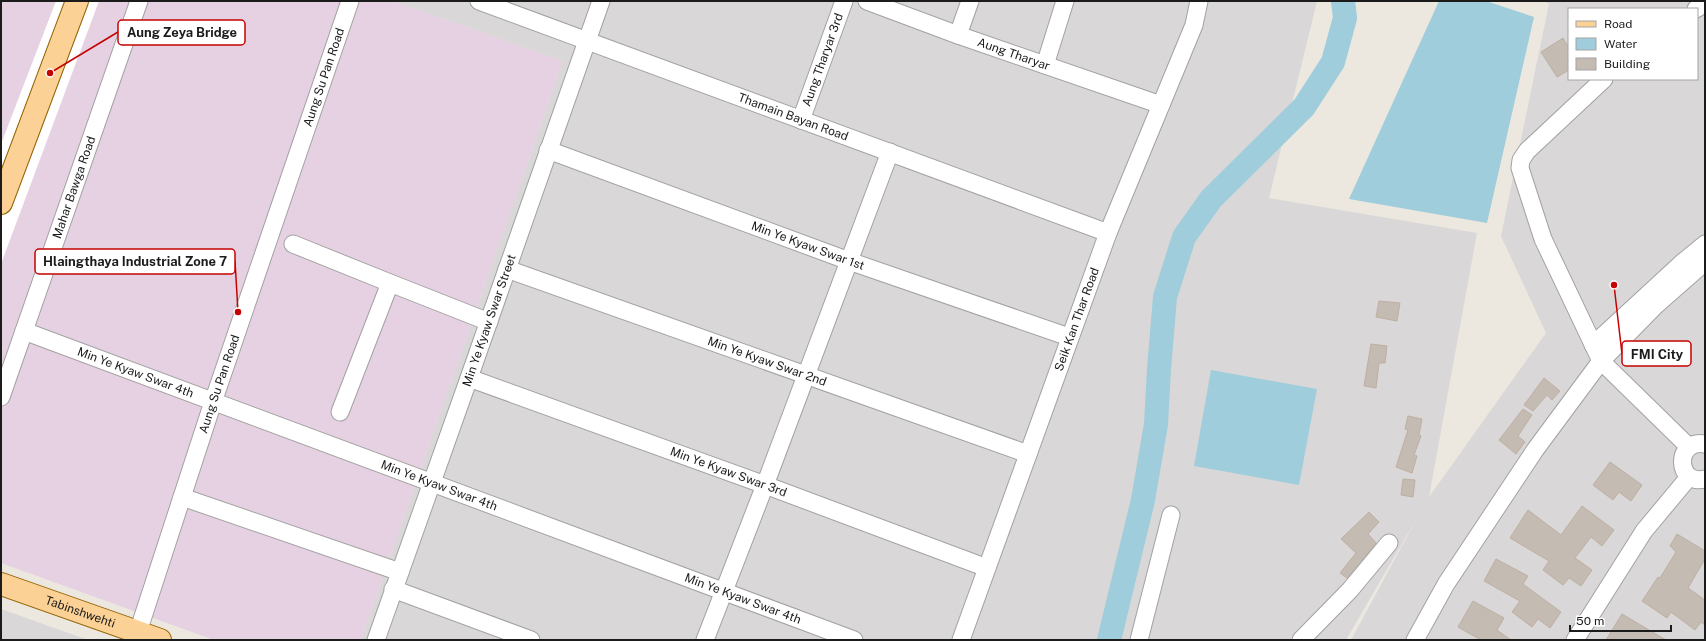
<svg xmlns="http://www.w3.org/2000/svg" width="1706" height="641" viewBox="0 0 1706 641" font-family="'Public Sans',sans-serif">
<rect width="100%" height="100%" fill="#ece8e0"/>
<g fill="#d9d7d7" fill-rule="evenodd">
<path d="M393,1H1317L1269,198L1477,233L1429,497L1546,333L1501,236L1549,4L1543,1H1705V640H1351L1417,518L1346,640H361L563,61ZM1569,9H1697V79H1569Z"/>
<polygon points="1,609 88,640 1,640"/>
</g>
<polygon fill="#e6d1e2" points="1,1 393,1 563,61 361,640 214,640 1,563"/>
<g fill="#9fcddb">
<polygon points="1439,1 1486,1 1534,17 1487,223 1349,199"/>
<polygon points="1211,370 1317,389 1299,485 1194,466"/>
</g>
<polygon fill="#fff" points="56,1 99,1 1,264 1,144"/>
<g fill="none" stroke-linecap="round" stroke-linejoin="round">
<polyline stroke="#9fcddb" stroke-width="24" points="1109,640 1143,500 1156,424 1159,369 1165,297 1184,237 1211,199 1304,107 1333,62 1345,18 1343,1"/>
</g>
<g fill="#c4bbb3" stroke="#beafa2">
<polygon points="1563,38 1569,48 1569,70 1557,77 1541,52"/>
<polygon points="1379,301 1400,303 1397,321 1376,317"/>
<polygon points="1371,344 1387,346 1385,363 1379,363 1376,388 1364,386"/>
<polygon points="1544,378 1560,391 1552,400 1547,395 1533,411 1524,405"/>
<polygon points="1523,409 1532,415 1518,436 1525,442 1516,454 1499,440"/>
<polygon points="1408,416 1422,419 1419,435 1421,436 1414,455 1417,456 1412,473 1396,467 1408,430 1405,429"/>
<polygon points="1610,462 1642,485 1631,501 1619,492 1613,500 1593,485"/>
<polygon points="1403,479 1415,480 1413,497 1401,495"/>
<polygon points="1582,506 1614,530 1602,546 1591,537 1575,558 1592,570 1581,586 1569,578 1563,585 1543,570 1549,561 1510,538 1528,510 1561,535"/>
<polygon points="1369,512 1379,522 1368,534 1376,543 1347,578 1340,573 1356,553 1341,539"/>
<polygon points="1677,534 1705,551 1705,559 1688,588 1705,600 1705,625 1701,622 1695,630 1671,612 1667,618 1642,601 1658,577 1660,578 1676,552 1670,546"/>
<polygon points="1496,559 1528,576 1523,584 1561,612 1550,628 1538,619 1532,627 1512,612 1520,601 1484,581"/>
<polygon points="1473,601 1504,618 1497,630 1511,640 1481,640 1458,627"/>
<polygon points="1622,614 1666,640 1606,640"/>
</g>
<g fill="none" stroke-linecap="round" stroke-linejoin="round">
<defs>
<g id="minor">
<path id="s1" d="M479,1L1108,233"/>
<path id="s2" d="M867,1L958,35L1161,105"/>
<polyline points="1696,9 1705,3"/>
<polyline points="958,35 970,1"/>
<polyline points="1045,65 1065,1"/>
<polyline points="1604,79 1527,151 1521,160 1520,168 1543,239 1601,361 1689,447"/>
<path id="s3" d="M801,120L844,1"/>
<path id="s4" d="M548,150L849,261L1069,337"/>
<polyline points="293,244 390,283"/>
<path id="s5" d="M507,269L1028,454"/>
<path id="s6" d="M24,331L854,640"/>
<polyline points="1593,345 1683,262 1705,244"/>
<path id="s7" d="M469,378L765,485L987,568"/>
<path id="s8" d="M1,397L139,1"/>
<polyline points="340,412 390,283 489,322"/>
<path d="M1705,444C1674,439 1676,486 1705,479"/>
<polyline points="182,497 400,572"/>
<polyline points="393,589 531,640"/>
<path id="s9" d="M138,632L213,402L350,1"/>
<path id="s10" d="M376,640L469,378L601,1"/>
<polyline points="705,640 765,485 890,152"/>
<path id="s11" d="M961,640L1108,233L1194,25L1199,1"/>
<polyline points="1139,640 1171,515"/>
<polyline points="1301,640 1350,590 1389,543"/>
<polyline points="1415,640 1446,584 1535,450 1601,361 1654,307 1705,262"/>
<polyline points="1575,640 1644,531 1689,477"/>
</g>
<g id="major">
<polyline points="1,203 77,1"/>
<path id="s12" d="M1,584L160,640"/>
</g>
</defs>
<use href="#minor" stroke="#a2a2a2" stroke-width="19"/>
<use href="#major" stroke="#916200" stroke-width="24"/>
<use href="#minor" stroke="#fff" stroke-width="17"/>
<use href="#major" stroke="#fbd196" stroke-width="22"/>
</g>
<g text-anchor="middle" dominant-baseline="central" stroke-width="3" stroke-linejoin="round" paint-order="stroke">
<g font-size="12" fill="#1b1b1b" stroke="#fff">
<text stroke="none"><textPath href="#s2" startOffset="156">Aung Tharyar</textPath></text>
<text stroke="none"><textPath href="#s3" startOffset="64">Aung Tharyar 3rd</textPath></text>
<text stroke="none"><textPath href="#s9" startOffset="585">Aung Su Pan Road</textPath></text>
<text stroke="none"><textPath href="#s1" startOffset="335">Thamain Bayan Road</textPath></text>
<text stroke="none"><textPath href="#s8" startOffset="222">Mahar Bawga Road</textPath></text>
<text stroke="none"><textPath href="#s4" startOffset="277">Min Ye Kyaw Swar 1st</textPath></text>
<text stroke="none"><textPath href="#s11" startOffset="341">Seik Kan Thar Road</textPath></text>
<text stroke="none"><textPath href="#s10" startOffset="339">Min Ye Kyaw Swar Street</textPath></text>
<text stroke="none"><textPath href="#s5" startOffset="276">Min Ye Kyaw Swar 2nd</textPath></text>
<text stroke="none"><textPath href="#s6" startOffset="119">Min Ye Kyaw Swar 4th</textPath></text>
<text stroke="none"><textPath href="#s9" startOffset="261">Aung Su Pan Road</textPath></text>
<text stroke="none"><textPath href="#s7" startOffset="276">Min Ye Kyaw Swar 3rd</textPath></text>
<text stroke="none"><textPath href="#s6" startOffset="443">Min Ye Kyaw Swar 4th</textPath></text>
<text stroke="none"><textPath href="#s6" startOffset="767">Min Ye Kyaw Swar 4th</textPath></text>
<text stroke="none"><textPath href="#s12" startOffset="84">Tabinshwehti</textPath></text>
</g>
</g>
<path fill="none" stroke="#c50300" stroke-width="1.5" d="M50 73L118 32M238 312L235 261M1614 285L1622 354"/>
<g fill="#c50300" stroke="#fff" stroke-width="1.5">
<circle cx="50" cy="73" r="4"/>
<circle cx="238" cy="312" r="4"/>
<circle cx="1614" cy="285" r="4"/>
</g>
<g fill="#fff" stroke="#c50300" stroke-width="1.5">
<rect x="118" y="20" width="127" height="25" rx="4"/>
<rect x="35" y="249" width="200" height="25" rx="4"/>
<rect x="1622" y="341" width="69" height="25" rx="4"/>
</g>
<g font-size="13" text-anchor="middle" font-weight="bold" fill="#1b1b1b">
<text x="182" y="37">Aung Zeya Bridge</text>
<text x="135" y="266">Hlaingthaya Industrial Zone 7</text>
<text x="1657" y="359">FMI City</text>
</g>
<rect width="1706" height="641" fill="none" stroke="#1b1b1b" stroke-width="4"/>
<rect x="1568" y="8" width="130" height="72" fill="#ffffff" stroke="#a4a4a4"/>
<rect x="1576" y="21" width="20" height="6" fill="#fbd196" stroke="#a4a4a4"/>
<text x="1604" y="28" font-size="12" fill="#1b1b1b">Road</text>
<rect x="1576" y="38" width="20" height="12" fill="#9fcddb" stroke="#a4a4a4"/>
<text x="1604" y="48" font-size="12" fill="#1b1b1b">Water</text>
<rect x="1576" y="58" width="20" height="12" fill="#c4bbb3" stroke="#a4a4a4"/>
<text x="1604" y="68" font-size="12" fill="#1b1b1b">Building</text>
<path d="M1570 625v6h101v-6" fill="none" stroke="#1b1b1b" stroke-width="2"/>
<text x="1576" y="625" font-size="12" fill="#1b1b1b" stroke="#ffffff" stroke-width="3" paint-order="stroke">50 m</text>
</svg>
